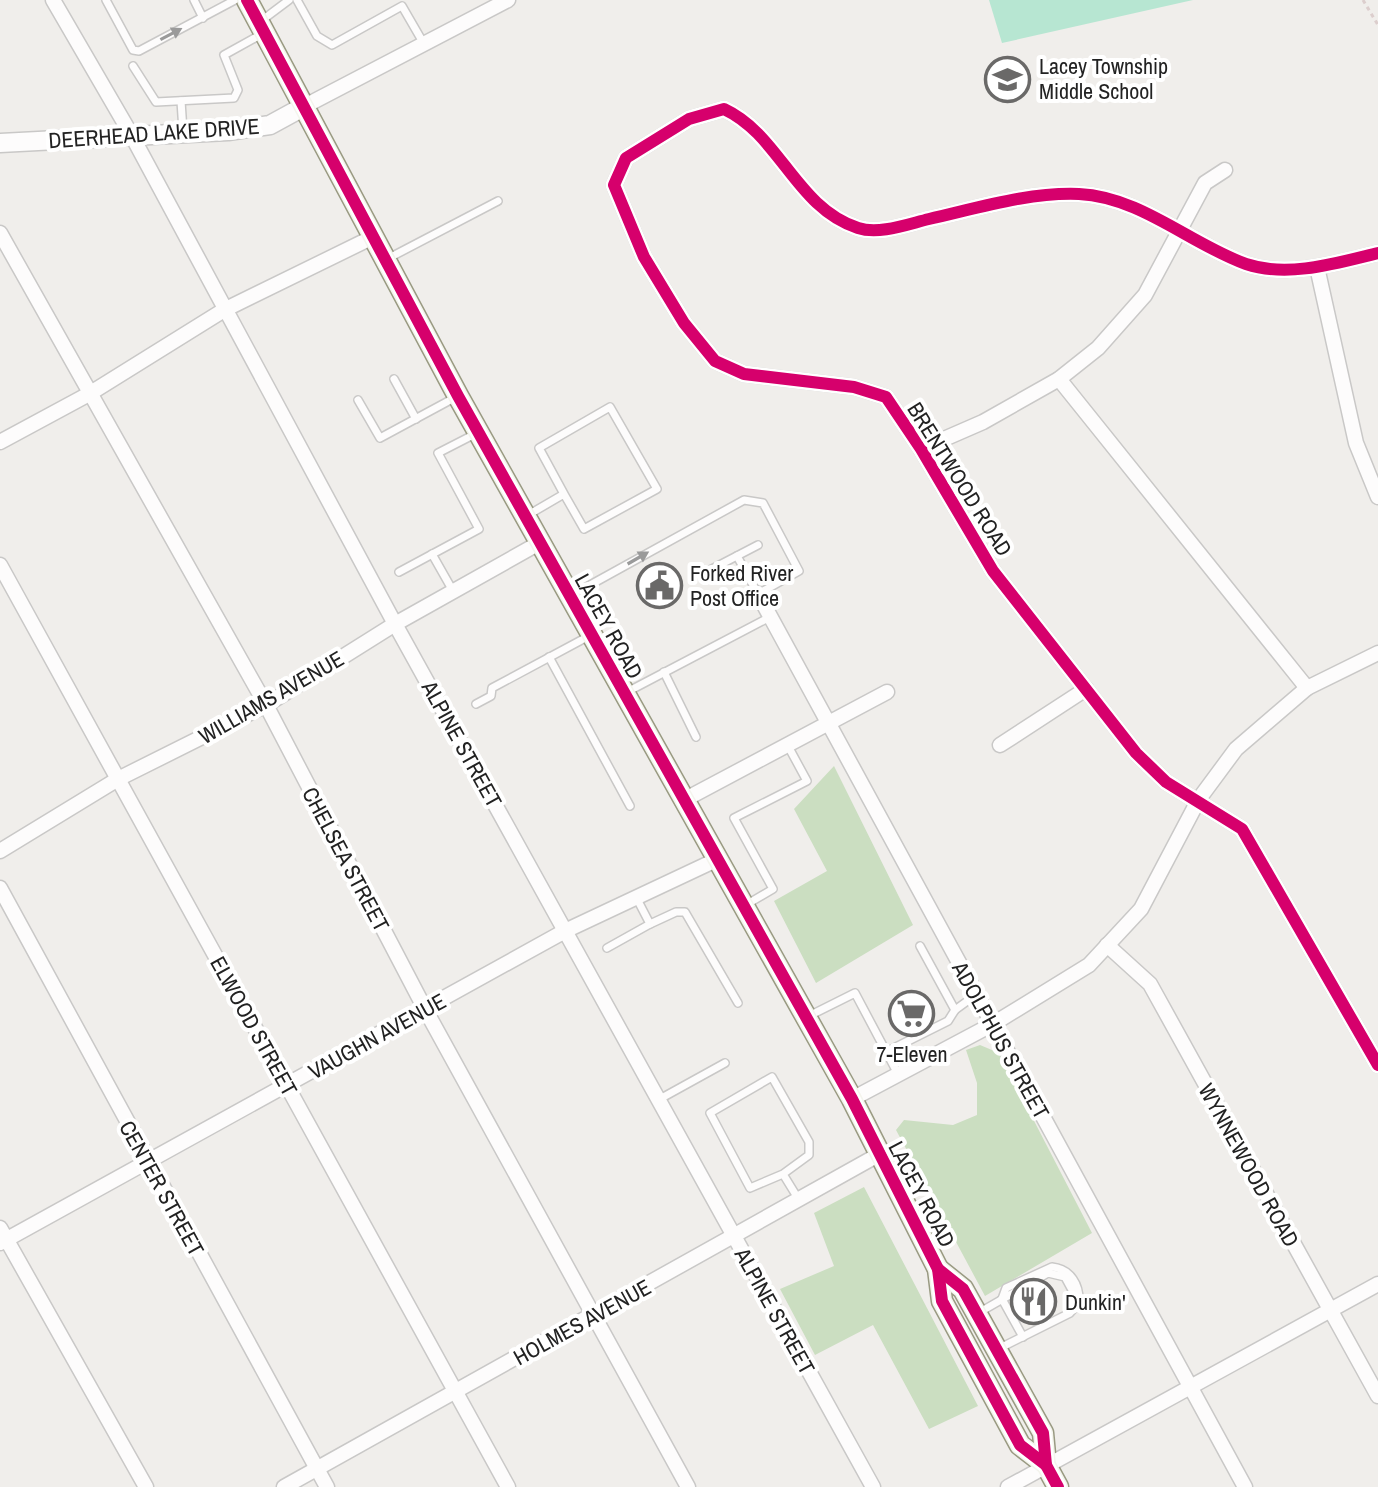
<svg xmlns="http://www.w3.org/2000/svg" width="1378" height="1487" viewBox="0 0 1378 1487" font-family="'Archivo Narrow',sans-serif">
<rect width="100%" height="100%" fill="#f0eeeb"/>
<g fill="#cbdec1">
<polygon points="834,766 913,925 816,983 774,901 827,871 794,809"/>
<polygon points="980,1045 999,1053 1092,1233 985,1296 896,1130 904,1120 953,1125 977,1115 977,1083 966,1050"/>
<polygon points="864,1187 978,1406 929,1429 873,1325 815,1355 780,1289 834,1266 814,1213"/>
</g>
<polygon fill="#b7e6d2" points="989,0 1193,0 1002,43"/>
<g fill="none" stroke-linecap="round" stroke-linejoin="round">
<defs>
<g id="service">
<polyline points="106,0 133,50 139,51 235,0"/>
<polyline points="194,0 203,18"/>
<polyline points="297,0 317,36 332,45 402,6 424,44"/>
<polyline points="261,21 289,0"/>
<polyline points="133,66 156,102 234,98 238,90 224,55 262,34"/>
<polyline points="181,101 183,131"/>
<polyline points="387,259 498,201"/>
<polyline points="394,379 416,419"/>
<polyline points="358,400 380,438 456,397"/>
<polyline points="528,515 564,494 584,529 657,489 610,407 539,448 564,494"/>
<polyline points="432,554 453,591"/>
<polyline points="708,571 758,545"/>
<polyline points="399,572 479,529 438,453 477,433"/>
<polyline points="572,595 744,500 763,503 799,571 758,594 737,556"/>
<polyline points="549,657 630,806"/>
<polyline points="664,672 696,737"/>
<polyline points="627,692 770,617"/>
<polyline points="476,704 491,696 492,688 589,636"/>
<polyline points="744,906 773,889 734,818 807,781 788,746"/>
<polyline points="650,924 676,912 685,912 738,1003"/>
<polyline points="920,946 955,1010"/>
<polyline points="607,948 650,924 636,897"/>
<polyline points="807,1017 855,993 898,1074"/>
<polyline points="886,1052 948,1021 955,1010 977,994"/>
<polyline points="658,1100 725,1063"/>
<polyline points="783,1174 750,1188 710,1113 772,1077 809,1142 809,1155 783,1174 799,1200"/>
<polyline points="1002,1299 1023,1337"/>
<polyline points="980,1312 1048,1273 1065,1277 1078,1301"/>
<path d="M998,1349L1070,1313L1079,1303C1080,1285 1071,1269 1052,1267L1006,1288L1002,1299"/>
</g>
<g id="minor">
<polyline points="53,0 132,136 395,624 873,1487"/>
<polyline points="303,107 508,0"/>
<polyline points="0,233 266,705 425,1009 688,1487"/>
<path d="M1378,253C1337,263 1288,278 1246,264C1190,244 1141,197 1079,194C1029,192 978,208 929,219C908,224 879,235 858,228C796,208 780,135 724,109L689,119L626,158L614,185L644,257L684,323L715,361L744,374L854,387L886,397L921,449L993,571L1136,753L1166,782L1242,829L1378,1065"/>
<polyline points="1317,267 1356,443 1378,497"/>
<polyline points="1059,379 1307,688"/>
<polyline points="0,442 89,394 224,310 373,237"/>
<polyline points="921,449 983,422 1059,379 1098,348 1145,295 1205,183 1225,170"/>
<polyline points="0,565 508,1487"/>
<polyline points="758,594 1245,1487"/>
<polyline points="1000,745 1086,689"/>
<polyline points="682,801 887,692"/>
<polyline points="0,851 118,779 266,705 395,624 541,542"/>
<polyline points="0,888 327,1487"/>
<polyline points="1107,945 1150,984 1378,1396"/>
<polyline points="852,1099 993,1024 1089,965 1141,909 1199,799 1236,749 1307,688 1378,653"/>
<polyline points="0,1228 146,1487"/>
<polyline points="0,1243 565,931 716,860"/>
<polyline points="284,1487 878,1155"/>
<polyline points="1008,1487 1378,1284"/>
</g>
<polyline id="tertiary" points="0,143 228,131 270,125 303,107"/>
<g id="secondary">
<polyline points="247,0 458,396 852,1099 938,1269 942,1301 1020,1445 1046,1465"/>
<polyline points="938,1269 963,1289 1043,1433 1046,1465 1058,1487"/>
</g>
</defs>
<use href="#service" stroke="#c9c8c7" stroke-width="10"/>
<use href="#minor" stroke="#c9c8c7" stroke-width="17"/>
<use href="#tertiary" stroke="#c9c8c7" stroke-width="21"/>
<use href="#secondary" stroke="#999a82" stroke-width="23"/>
<polyline stroke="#dccecd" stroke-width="3" stroke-dasharray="4 4" stroke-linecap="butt" points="1363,0 1378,25"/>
<use href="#service" stroke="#fdfcfc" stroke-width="7"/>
<use href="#minor" stroke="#fdfcfc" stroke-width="14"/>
<use href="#tertiary" stroke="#fdfcfc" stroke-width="18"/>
<use href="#secondary" stroke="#f4f4ed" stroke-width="20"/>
<defs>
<g id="cycleway">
<polyline points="247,0 458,396 852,1099 938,1269 942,1301 1020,1445 1046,1465"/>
<path d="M1378,253C1337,263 1288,278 1246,264C1190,244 1141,197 1079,194C1029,192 978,208 929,219C908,224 879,235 858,228C796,208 780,135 724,109L689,119L626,158L614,185L644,257L684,323L715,361L744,374L854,387L886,397L921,449L993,571L1136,753L1166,782L1242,829L1378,1065"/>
<polyline points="938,1269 963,1289 1043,1433 1046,1465 1058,1487"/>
</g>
</defs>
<use href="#cycleway" stroke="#fff" stroke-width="17"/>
<use href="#cycleway" stroke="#d6006c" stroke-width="12"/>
</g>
<defs><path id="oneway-solid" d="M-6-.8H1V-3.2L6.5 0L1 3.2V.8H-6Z" transform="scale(2)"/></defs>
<g fill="#9a9a9a">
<use href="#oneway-solid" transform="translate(171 34) rotate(-28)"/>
<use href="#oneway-solid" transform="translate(638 558) rotate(-30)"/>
</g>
<defs>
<symbol id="school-ring" viewBox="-11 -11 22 22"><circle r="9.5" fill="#fff" stroke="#6a6968" stroke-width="1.5"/><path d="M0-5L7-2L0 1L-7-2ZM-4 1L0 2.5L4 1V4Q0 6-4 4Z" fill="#6a6968"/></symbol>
<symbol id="civic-ring" viewBox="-11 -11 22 22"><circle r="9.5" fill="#fff" stroke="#6a6968" stroke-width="1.5"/><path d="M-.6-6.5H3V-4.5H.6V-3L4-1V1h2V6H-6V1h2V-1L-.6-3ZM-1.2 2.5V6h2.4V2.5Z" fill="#6a6968"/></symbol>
<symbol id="supermarket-ring" viewBox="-11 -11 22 22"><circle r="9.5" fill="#fff" stroke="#6a6968" stroke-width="1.5"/><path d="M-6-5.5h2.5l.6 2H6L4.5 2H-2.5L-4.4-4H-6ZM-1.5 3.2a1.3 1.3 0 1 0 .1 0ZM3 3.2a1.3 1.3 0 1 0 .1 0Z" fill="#6a6968"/></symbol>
<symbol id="restaurant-ring" viewBox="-11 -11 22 22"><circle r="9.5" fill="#fff" stroke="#6a6968" stroke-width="1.5"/><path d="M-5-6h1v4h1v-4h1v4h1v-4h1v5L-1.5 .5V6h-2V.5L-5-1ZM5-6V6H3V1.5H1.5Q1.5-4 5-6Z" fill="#6a6968"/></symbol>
</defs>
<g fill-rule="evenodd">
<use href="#school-ring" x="982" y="54" width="51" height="51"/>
<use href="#civic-ring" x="634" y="560" width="51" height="51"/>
<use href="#supermarket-ring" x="886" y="988" width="51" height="51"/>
<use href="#restaurant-ring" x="1008" y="1276" width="51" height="51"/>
</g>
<g text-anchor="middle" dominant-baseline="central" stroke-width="8" stroke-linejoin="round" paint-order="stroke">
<g font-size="22" fill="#222" stroke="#fff" text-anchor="start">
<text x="1039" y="66">Lacey Township<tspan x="1039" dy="25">Middle School</tspan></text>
<text x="690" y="573">Forked River<tspan x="690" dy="25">Post Office</tspan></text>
<text x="912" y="1054" text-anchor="middle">7-Eleven</text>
<text x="1065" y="1302">Dunkin'</text>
</g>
<g font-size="22" fill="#222" stroke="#fff">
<text transform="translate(154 133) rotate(-4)">DEERHEAD LAKE DRIVE</text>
<text transform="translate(960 479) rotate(58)">BRENTWOOD ROAD</text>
<text transform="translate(609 626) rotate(61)">LACEY ROAD</text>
<text transform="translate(271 697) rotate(-30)">WILLIAMS AVENUE</text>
<text transform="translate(462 744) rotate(61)">ALPINE STREET</text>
<text transform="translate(346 859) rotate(62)">CHELSEA STREET</text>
<text transform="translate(254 1026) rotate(61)">ELWOOD STREET</text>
<text transform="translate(377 1036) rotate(-29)">VAUGHN AVENUE</text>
<text transform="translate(1001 1040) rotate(61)">ADOLPHUS STREET</text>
<text transform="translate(1249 1165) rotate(61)">WYNNEWOOD ROAD</text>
<text transform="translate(162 1188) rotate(61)">CENTER STREET</text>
<text transform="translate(922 1194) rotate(62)">LACEY ROAD</text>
<text transform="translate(775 1311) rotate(61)">ALPINE STREET</text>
<text transform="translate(582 1322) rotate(-29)">HOLMES AVENUE</text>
</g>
</g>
</svg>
